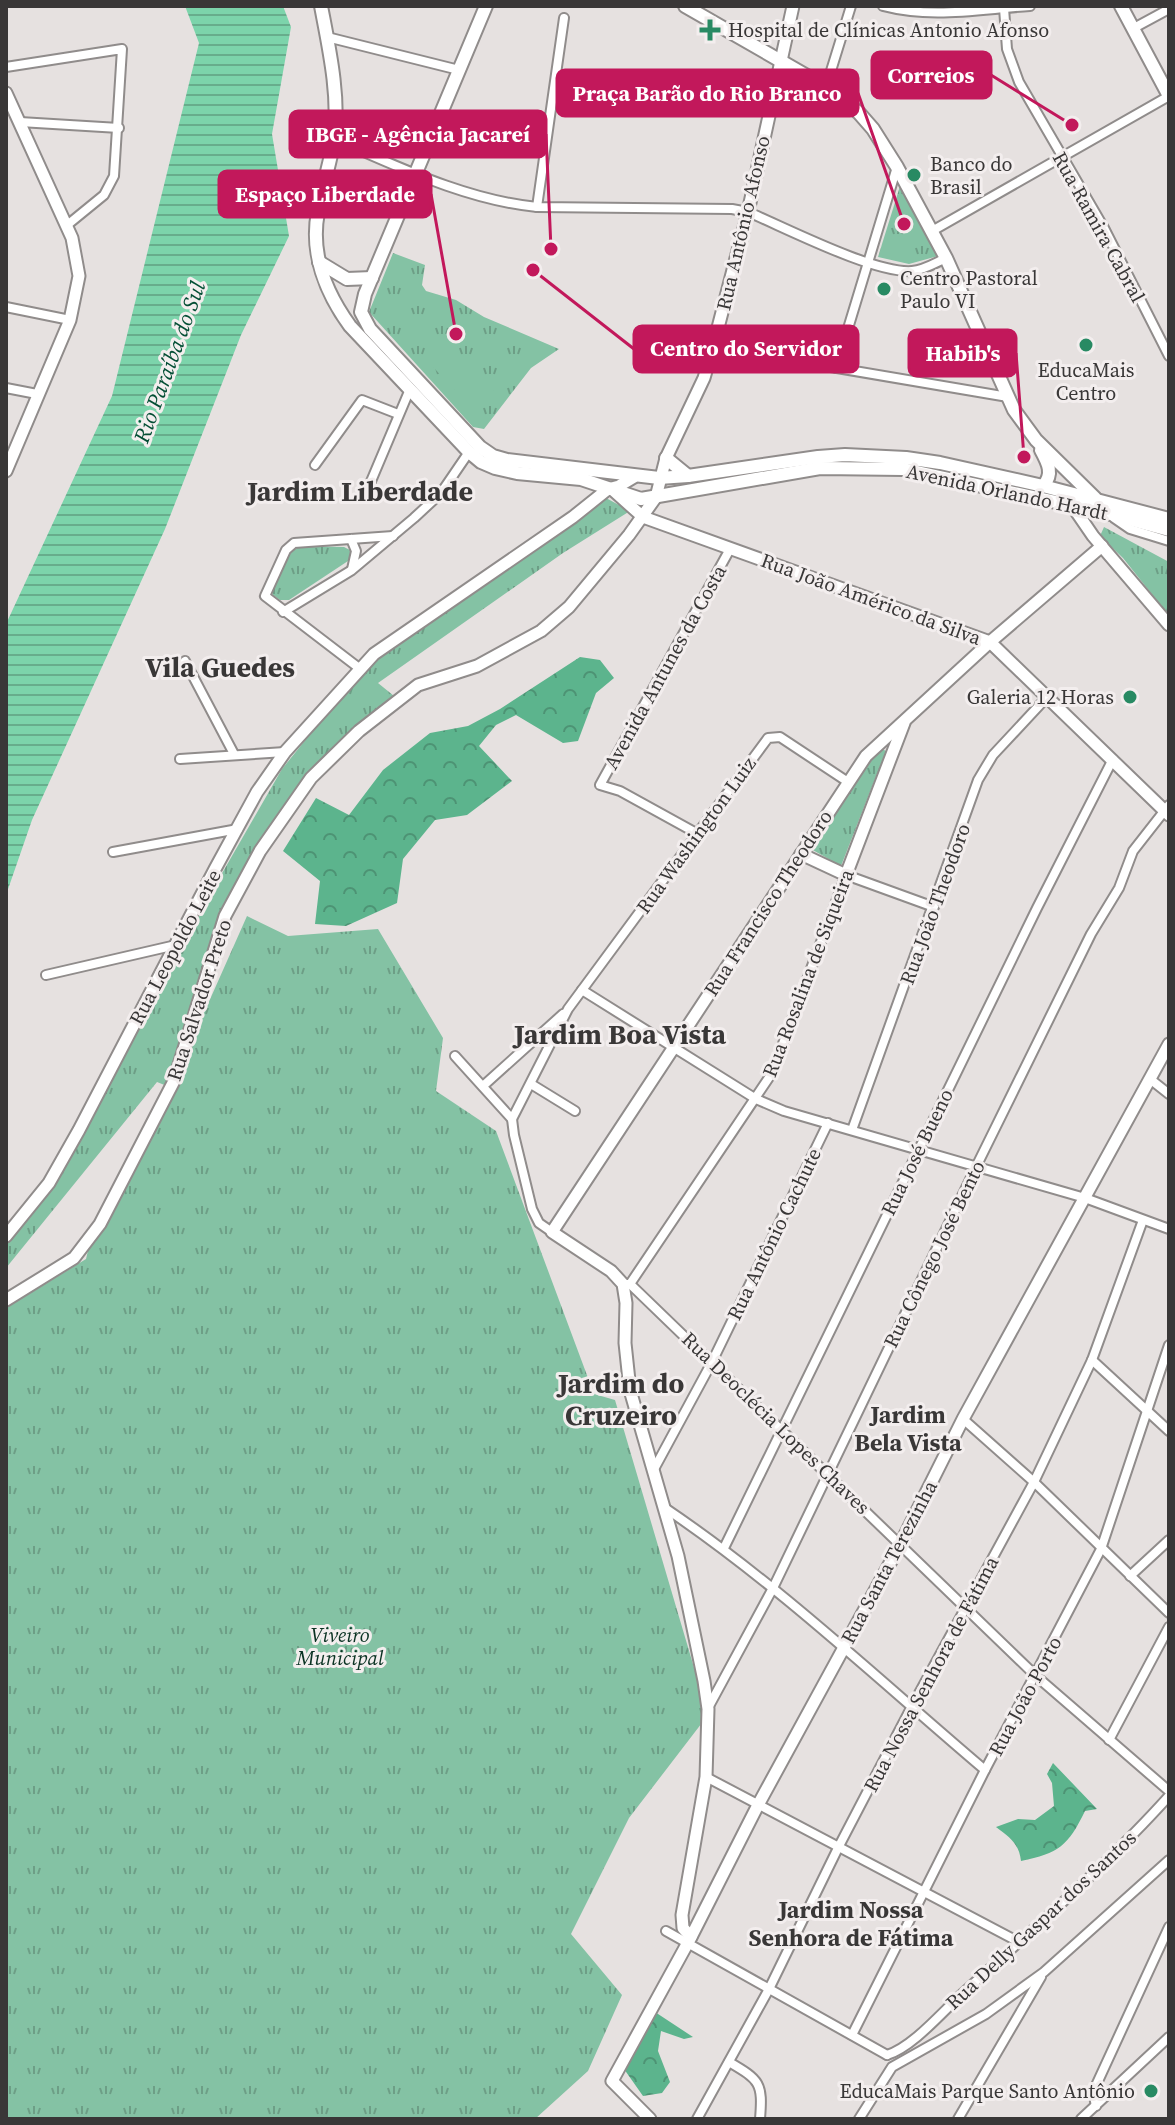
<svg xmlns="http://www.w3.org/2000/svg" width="1175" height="2125" viewBox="0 0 1175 2125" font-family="'Source Serif 4',serif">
<defs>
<pattern id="forest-crowns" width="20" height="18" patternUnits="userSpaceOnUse" patternTransform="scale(2)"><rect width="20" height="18" fill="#5cb48d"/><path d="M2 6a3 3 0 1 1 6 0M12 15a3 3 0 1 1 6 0" fill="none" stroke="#4d9374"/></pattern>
<pattern id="park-tufts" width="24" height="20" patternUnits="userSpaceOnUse" patternTransform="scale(2)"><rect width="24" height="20" fill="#84c2a4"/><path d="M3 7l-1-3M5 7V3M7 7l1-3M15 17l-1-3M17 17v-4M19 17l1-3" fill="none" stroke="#6d9e86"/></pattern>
<pattern id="water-rules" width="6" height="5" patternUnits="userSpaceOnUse" patternTransform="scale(2)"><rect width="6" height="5" fill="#7cd4ab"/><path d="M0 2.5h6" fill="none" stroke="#67ad8c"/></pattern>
</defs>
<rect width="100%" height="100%" fill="#e6e1e0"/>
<g fill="url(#forest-crowns)">
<polygon points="580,657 600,660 614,678 596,693 578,741 563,743 516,715 496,725 479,746 512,781 467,815 435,820 403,859 397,903 346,926 315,924 320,881 283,851 316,798 349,815 383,770 430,733 468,726 500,709"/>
<path d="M1053,1763L1097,1809L1085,1811C1068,1846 1059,1853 1021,1861C1019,1843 1009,1837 996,1827L1018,1819L1035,1820L1054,1806L1052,1783L1047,1774Z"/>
<polygon points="655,2012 693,2037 684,2039 661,2031 658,2051 670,2082 662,2093 643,2096 624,2069"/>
</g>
<g fill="url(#park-tufts)">
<polygon points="901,183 938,256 909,264 878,257"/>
<polygon points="393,253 425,265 422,285 426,291 456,300 484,317 559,349 531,368 484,429 473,427 369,312"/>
<polygon points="606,498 630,511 563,553 378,683 394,696 349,732 309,777 216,928 167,1086 157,1082 6,1268 6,1244 29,1219 66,1164 213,889 282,769 349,686 384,648"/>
<polygon points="1104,527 1169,562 1169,608 1166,612 1123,558 1100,536"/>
<path d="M302,546L344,547L350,550L351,556L348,561L289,600H280L273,595L271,589C279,575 286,550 302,546Z"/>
<polygon points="880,748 886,751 841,866 811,849"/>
<polygon points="247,916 288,936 378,929 443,1038 436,1091 496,1131 594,1394 615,1400 708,1715 629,1818 571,1934 622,1995 588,2071 535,2119 6,2119 6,1308 86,1259 91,1238 168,1094"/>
</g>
<polygon fill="#84c2a4" points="452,348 495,392 475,411 433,367"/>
<polygon fill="url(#water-rules)" points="185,6 283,6 291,27 272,134 289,236 241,335 165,529 32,820 6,895 6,624 112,396 199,43"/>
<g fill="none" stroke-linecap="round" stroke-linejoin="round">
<defs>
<g id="street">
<path d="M883,6C932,19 980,9 1030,6"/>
<polyline points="1004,8 1007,49 1019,82 1104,228 1169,356"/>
<polyline points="1132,29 1169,9"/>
<polyline points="327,37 459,70"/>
<polyline points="6,67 122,49 114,176 104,195 66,226"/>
<polyline points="826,87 851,6"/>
<polyline points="20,122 119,128"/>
<path d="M334,139C399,167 466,200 537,207L732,209L748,212C786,228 875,274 912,271C924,270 935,263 946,258"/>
<polyline points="537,207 564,18"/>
<polyline points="932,231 1169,96"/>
<polyline points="6,307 70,320"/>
<polyline points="713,347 1008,397"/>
<polyline points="836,368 897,167"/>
<polyline points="6,388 37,394"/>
<polyline points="315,465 362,400 398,414"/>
<polyline points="369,486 410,389"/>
<polyline points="1114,518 1130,529 1169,541"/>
<polyline points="351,539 356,551 352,569"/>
<polyline points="283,612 352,570 414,518 441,493 469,452"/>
<polyline points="185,661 234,754"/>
<polyline points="359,668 265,596 286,550 294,543 393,536"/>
<polyline points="180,759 285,752"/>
<polyline points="698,834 620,791 600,785 730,549"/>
<polyline points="113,852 238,829"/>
<polyline points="46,975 176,945"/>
<polyline points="582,990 756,1099 784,1111 1085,1198 1169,1229"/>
<polyline points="455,1056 512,1119 514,1135 532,1209 539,1223 552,1232"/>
<polyline points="1150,1079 1169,1094"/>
<polyline points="531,1084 575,1111"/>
<polyline points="483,1086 563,1014"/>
<polyline points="512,1119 568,1009 768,738 780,737 848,782"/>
<polyline points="852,1130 978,780 993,755 1048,696"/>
<polyline points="627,1284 630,1284 772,1073 846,875 934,907"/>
<polyline points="630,1284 1036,1676 1169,1791"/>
<polyline points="1092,1360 1169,1431"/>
<polyline points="963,1419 1034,1482 1169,1613"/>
<polyline points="653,1471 712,1362 828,1123"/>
<path d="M665,1508C779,1585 880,1681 985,1770"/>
<polyline points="724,1548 1037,908 1113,759"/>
<polyline points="1130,1576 1169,1540"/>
<polyline points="708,1708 773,1588 976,1167 1091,934 1119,888 1133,851 1169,805"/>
<polyline points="1109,1740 1169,1627"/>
<polyline points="706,1777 1019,1942"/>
<polyline points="666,1931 887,2055"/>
<polyline points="852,2035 985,1770 1101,1549 1169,1345"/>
<path d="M887,2055C913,2047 943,2011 963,1993C1033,1929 1106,1866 1169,1796"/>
<path d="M729,2062C760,2080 763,2083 760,2119"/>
<polyline points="1096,2106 1093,2092 1169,1927"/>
<polyline points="697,2119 769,1989 838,1848 911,1708 1034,1482 1092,1360 1143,1220"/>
<polyline points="859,2119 892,2067 986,2014 1044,1972 1169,1860"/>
<polyline points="958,2119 1041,1977"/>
<polyline points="1081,2119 1169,2037"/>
</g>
<g id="secondary">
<polyline points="6,93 72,238 79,276 70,320 6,471"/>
<polyline points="615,492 643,517 990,642 1169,815"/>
<polyline points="1069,501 1093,536 1169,625"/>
<polyline points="801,854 846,875 904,723"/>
<polyline points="6,1236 49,1183 79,1130 215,869 257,792 285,752 374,654 573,517 608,489 619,486 634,477"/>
<polyline points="6,1300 74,1258 100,1224 174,1081 225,916 260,851 311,778 359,731 418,685 477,666 541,631 569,607 629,535 656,497 666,458 704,378 713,347 748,212 793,6"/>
<polyline points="691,1937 683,1928 682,1915 706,1777 708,1709 704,1681 678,1556 630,1390 625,1343 626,1303 623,1284 611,1271 552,1232 866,756 990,642 1102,546"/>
<polyline points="650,2119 612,2081 691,1937 758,1805 901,1543 963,1419 1169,1044"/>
</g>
<g id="primary">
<path d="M321,6C329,48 340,97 334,140C330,164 322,187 318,212C310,253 326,293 350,326L469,452L481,462L495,468L517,473L581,479L641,499L820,468L903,469L1107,513L1169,530"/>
<polyline points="486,6 365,294 361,312 370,329 480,447 493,456 507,460 659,478 688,476 818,457 845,455 906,458 940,463 1043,486 1169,519"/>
<polyline points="685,6 826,87 859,113 873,129 897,167 946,258 1014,410 1036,440 1095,498"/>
<polyline points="1121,6 1169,96"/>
<polyline points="319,262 347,279 372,278"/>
<path d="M1041,450C1048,463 1054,474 1043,486"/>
<polyline points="666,458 688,476"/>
</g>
</defs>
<use href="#street" stroke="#908c8b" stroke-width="12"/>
<use href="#secondary" stroke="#908c8b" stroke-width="15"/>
<use href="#primary" stroke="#908c8b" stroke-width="16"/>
<use href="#street" stroke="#fff" stroke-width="8"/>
<use href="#secondary" stroke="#fff" stroke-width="11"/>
<use href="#primary" stroke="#fff" stroke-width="12"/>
</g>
<g fill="#288a63" stroke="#f3eeee" stroke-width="3">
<path d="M706 18h8v8h8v8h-8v8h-8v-8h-8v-8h8z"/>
<circle cx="914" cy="175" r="8"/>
<circle cx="884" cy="289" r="8"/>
<circle cx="1086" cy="345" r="8"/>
<circle cx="1130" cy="697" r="8"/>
<circle cx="1151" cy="2091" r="8"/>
</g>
<g text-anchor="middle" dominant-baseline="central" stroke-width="6" stroke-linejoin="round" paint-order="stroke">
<g font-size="20" fill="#393737" stroke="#f3eeee" text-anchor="start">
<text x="728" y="30">Hospital de Clínicas Antonio Afonso</text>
<text x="930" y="164">Banco do<tspan x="930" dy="23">Brasil</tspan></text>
<text x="900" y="278">Centro Pastoral<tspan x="900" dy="23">Paulo VI</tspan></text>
<text x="1086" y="370" text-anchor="middle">EducaMais<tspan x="1086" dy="23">Centro</tspan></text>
<text x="1114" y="697" text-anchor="end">Galeria 12 Horas</text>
<text x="1135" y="2091" text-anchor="end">EducaMais Parque Santo Antônio</text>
</g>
<g font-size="20" fill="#393737" stroke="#f3eeee">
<text transform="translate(743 223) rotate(-77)">Rua Antônio Afonso</text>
<text transform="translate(1099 227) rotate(61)">Rua Ramira Cabral</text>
<text transform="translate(1007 492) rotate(12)">Avenida Orlando Hardt</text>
<text transform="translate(871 599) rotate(20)">Rua João Américo da Silva</text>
<text transform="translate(665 667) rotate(-61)">Avenida Antunes da Costa</text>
<text transform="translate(696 835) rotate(-54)">Rua Washington Luiz</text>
<text transform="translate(768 903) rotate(-57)">Rua Francisco Theodoro</text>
<text transform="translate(935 904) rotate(-70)">Rua João Theodoro</text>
<text transform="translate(175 947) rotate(-62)">Rua Leopoldo Leite</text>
<text transform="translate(808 973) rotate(-69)">Rua Rosalina de Siqueira</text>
<text transform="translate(199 1000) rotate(-72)">Rua Salvador Preto</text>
<text transform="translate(917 1152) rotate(-64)">Rua José Bueno</text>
<text transform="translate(774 1234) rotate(-64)">Rua Antônio Cachute</text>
<text transform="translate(934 1254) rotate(-64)">Rua Cônego José Bento</text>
<text transform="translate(776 1423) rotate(44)">Rua Deoclécia Lopes Chaves</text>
<text transform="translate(889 1562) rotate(-62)">Rua Santa Terezinha</text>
<text transform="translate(931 1674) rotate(-62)">Rua Nossa Senhora de Fátima</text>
<text transform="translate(1025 1696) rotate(-62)">Rua João Porto</text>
<text transform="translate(1041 1920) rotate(-43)">Rua Delly Gaspar dos Santos</text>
</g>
<g font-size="20" font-style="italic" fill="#093222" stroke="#f3eeee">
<text x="340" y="1635">Viveiro<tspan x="340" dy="23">Municipal</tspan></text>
</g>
<g font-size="22" font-style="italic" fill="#044f35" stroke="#f3eeee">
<text transform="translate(169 362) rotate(-70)">Rio Paraíba do Sul</text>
</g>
<g font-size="24" font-weight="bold" fill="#393737" stroke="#f3eeee">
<text x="908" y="1414">Jardim<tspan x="908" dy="28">Bela Vista</tspan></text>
<text x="851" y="1909">Jardim Nossa<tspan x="851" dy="28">Senhora de Fátima</tspan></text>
</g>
<g font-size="28" font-weight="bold" fill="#393737" stroke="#f3eeee">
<text x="360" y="491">Jardim Liberdade</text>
<text x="220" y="667">Vila Guedes</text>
<text x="620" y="1034">Jardim Boa Vista</text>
<text x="621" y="1383">Jardim do<tspan x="621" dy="32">Cruzeiro</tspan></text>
</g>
</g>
<path fill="none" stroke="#c2185b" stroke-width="3" d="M1072 125L991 75M904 224L858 93M551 249L546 134M456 334L431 194M533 270L634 349M1024 457L1016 353"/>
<g fill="#c2185b" stroke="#f3eeee" stroke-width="3">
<circle cx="1072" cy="125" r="8"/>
<circle cx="904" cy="224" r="8"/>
<circle cx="551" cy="249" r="8"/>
<circle cx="456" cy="334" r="8"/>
<circle cx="533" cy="270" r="8"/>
<circle cx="1024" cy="457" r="8"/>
</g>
<g fill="#c2185b" stroke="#c2185b" stroke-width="3">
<rect x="872" y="52" width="119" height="46" rx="8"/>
<rect x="557" y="70" width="301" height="46" rx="8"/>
<rect x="290" y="111" width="256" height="46" rx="8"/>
<rect x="219" y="171" width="212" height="46" rx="8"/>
<rect x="634" y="326" width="224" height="46" rx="8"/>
<rect x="909" y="330" width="107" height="46" rx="8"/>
</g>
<g font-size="22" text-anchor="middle" font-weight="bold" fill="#fff">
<text x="931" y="83">Correios</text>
<text x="707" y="101">Praça Barão do Rio Branco</text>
<text x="418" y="142">IBGE - Agência Jacareí</text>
<text x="325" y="202">Espaço Liberdade</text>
<text x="746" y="356">Centro do Servidor</text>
<text x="963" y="361">Habib's</text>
</g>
<rect width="1175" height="2125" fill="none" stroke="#393737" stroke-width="16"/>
</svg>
